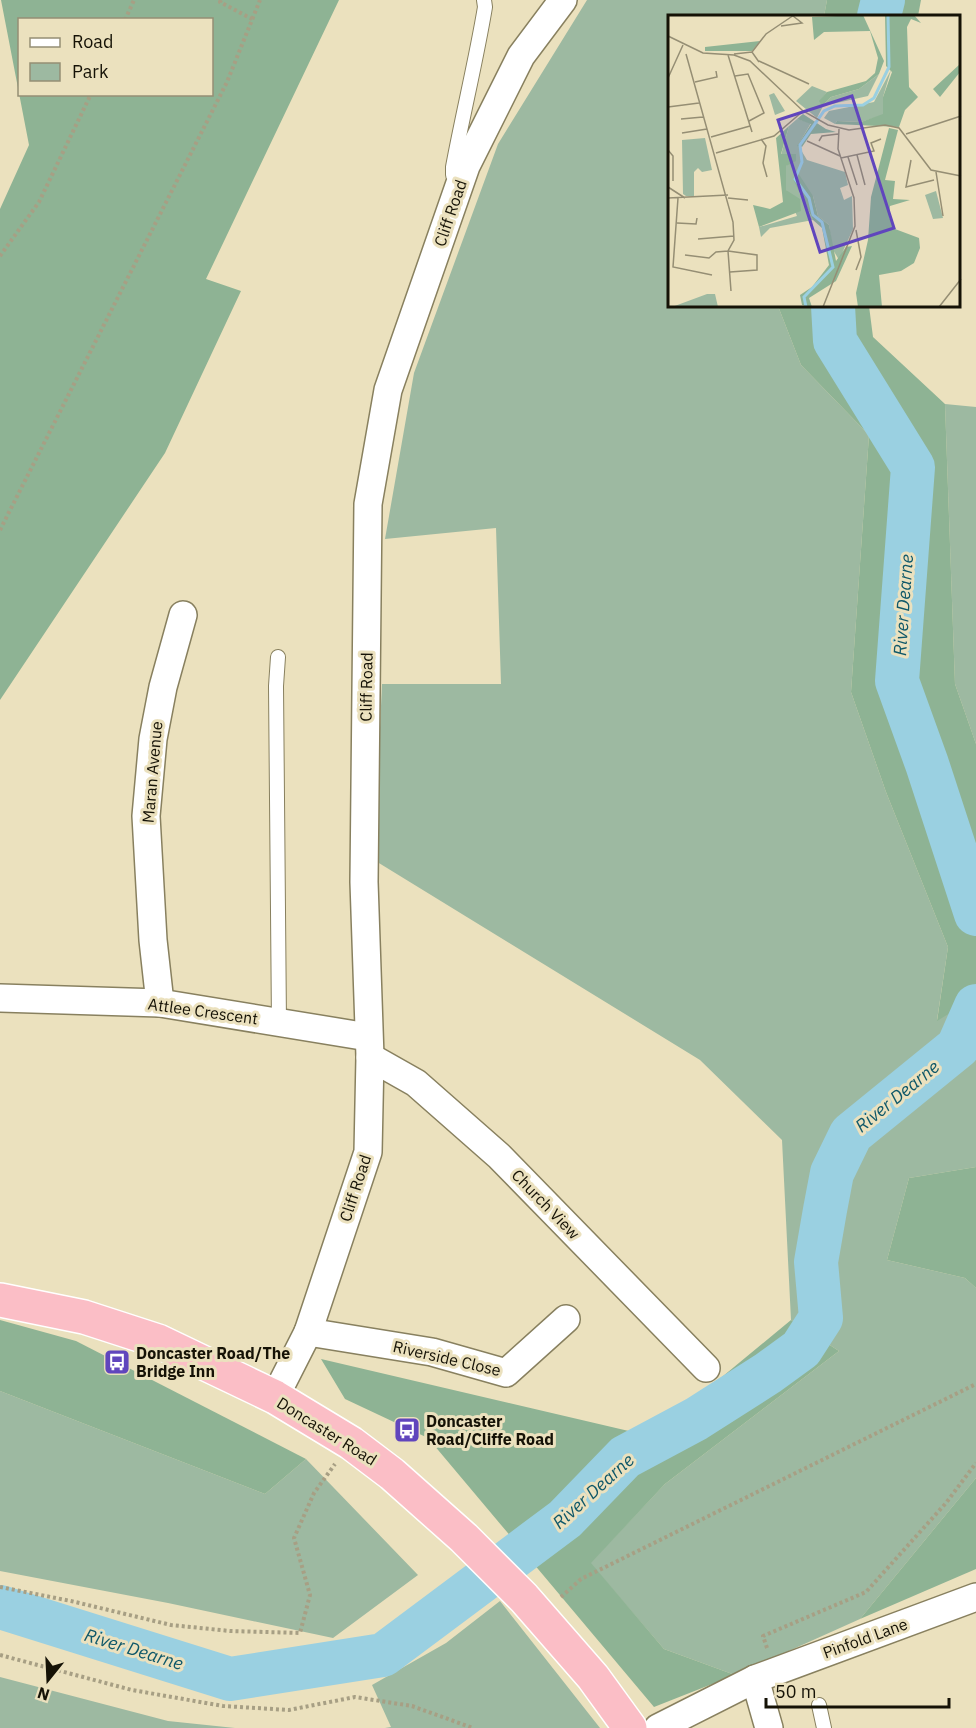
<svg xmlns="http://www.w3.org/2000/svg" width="976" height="1728" viewBox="0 0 976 1728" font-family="'IBM Plex Sans',sans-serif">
<rect width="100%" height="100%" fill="#ebe1be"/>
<g fill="#9db9a1">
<polygon points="587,0 827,0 824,16 670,16 670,306 778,306 801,365 869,435 851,692 886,792 948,947 937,1020 976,997 976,1167 909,1178 887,1260 965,1278 976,1288 976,1478 860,1619 735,1675 664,1649 590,1563 665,1484 839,1351 791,1320 782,1140 700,1060 374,860 382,684 501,684 496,528 385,539 414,373 498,144"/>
<polygon points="945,404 976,407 976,744 955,684"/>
<polygon points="0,1391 265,1494 306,1459 418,1575 333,1638 168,1603 0,1571"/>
<polygon points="500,1601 600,1728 385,1728 391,1727 372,1685 446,1643"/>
<polygon points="0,1677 168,1721 235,1728 0,1728"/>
</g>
<g fill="#8eb394" fill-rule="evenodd">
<path d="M1,0H339L206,279L241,291L165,453L0,700V209L29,145ZM20,20H212V94H20Z"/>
<polygon points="827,0 921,0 918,16 824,16"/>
<polygon points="778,306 869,306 873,337 945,404 955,684 976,744 976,997 937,1021 948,947 886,792 851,692 869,435 801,365"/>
<polygon points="976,1167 976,1288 965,1278 887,1260 909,1178"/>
<polygon points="0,1320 76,1341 306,1459 265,1494 0,1391"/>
<polygon points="791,1320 839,1351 665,1484 591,1563 664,1649 735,1675 654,1707 428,1438 345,1399 321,1359 633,1432 705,1391"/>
<polygon points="976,1478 976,1569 860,1619"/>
</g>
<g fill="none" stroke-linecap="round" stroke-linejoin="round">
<g stroke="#9ad0e1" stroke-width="44">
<polyline points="879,16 883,0"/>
<polyline points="833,306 835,341 913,467 897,681 927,764 976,914"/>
<polyline points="0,1607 230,1679 383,1655 565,1519 625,1457 696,1419 768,1373 801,1349 821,1318 816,1262 825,1210 832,1173 851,1134 958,1047 976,1006"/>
</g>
<defs>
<g id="lane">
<path d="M453,175V167C463,113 476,61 485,7L484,0"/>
<polyline points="278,657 276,686 279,1023"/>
<polyline points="819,1705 824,1728"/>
</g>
<g id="street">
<polyline points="0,998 160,1003 368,1037"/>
<polyline points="160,1003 153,940 146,816 153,739 163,687 183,615"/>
<polyline points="370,1057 416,1083 499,1156 706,1368"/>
<polyline points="308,1332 432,1352 506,1373 566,1319"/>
<polyline points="275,1397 308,1332 368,1152 370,1057 364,882 368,504 388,390 466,166 521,56 563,0"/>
<polyline points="755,1679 769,1728"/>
<polyline points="658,1728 755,1679 976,1597"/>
</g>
<polyline id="highway" points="0,1300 84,1317 158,1341 275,1397 351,1443 392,1474 464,1538 524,1598 593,1677 630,1728"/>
</defs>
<use href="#lane" stroke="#88805f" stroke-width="16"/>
<use href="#street" stroke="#88805f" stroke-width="30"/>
<use href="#highway" stroke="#fff" stroke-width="36"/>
<g stroke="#a79f84" stroke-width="4" stroke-dasharray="3 3" stroke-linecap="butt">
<polyline points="221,0 220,2 252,19"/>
<polyline points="125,20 134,0"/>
<polyline points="0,256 39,202 91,94"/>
<polyline points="0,530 227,82 260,0"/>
<polyline points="0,1587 71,1601 171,1625 230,1631 300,1633 310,1595 294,1538 314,1493 335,1464"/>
<polyline points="561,1597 581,1579 976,1384"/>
<polyline points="767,1648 763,1636 866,1592 946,1503 976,1463"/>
<polyline points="0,1655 132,1690 223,1706 289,1710 355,1697 412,1706 473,1728"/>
</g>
<use href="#lane" stroke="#fff" stroke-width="14"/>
<use href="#street" stroke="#fff" stroke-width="27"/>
<use href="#highway" stroke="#fbbec6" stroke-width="33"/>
</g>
<defs>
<symbol id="bus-square" viewBox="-11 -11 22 22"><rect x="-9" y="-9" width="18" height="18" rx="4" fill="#6045bd" stroke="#ebe1be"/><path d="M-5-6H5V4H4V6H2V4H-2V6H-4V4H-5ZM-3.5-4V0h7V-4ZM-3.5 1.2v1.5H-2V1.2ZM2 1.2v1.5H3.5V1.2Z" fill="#fff"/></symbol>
</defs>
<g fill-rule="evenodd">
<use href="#bus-square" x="102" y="1347" width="30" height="30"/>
<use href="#bus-square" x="392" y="1415" width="30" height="30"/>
</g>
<g text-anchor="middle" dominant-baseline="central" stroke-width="6" stroke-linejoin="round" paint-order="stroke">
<g font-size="16" fill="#151206" stroke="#ebe1be">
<text transform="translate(450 213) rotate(-71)">Cliff Road</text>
<text transform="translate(366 687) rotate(-89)">Cliff Road</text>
<text transform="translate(152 772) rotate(-85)">Maran Avenue</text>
<text transform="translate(203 1011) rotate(8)">Attlee Crescent</text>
<text transform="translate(355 1188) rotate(-72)">Cliff Road</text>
<text transform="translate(546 1204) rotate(46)">Church View</text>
<text transform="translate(447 1358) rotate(13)">Riverside Close</text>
<text transform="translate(327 1431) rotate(32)">Doncaster Road</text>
<text transform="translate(865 1638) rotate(-20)">Pinfold Lane</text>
</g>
<g font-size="16" font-weight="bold" fill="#151206" stroke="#ebe1be" text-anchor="start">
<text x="136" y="1353">Doncaster Road/The<tspan x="136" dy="18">Bridge Inn</tspan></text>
<text x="426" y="1421">Doncaster<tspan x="426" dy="18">Road/Cliffe Road</tspan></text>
</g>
<g font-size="18" font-style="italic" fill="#0f5869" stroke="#ebe1be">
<text transform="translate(903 605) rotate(-86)">River Dearne</text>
<text transform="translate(897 1096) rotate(-39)">River Dearne</text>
<text transform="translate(593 1491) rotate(-42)">River Dearne</text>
<text transform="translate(134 1649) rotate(17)">River Dearne</text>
</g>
</g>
<g transform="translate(668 15)">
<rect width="292" height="292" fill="#ebe1be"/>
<path d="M223,55L215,82V100L193,107L169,106L167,109L156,103L161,96L206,87ZM211,59L200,81L155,91L149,103L128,86L144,71L159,77L152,86L154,91L163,82L191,74ZM106,78L117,96L107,100L101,80ZM129,104L143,108L130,130L139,145L177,157L180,170L172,173L176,185L184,181L185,214L171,245L164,233L161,210L150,201L145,181L131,177L145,205L102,213L93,222L91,212L129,201L118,175V151L127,139L113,140L121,111ZM37,123L44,155L34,157L30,153L26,157V182L18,181L15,179L14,125ZM268,176L275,203L265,204L257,180ZM39,279H47L50,292H4Z" fill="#9db9a1"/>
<path d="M195,0L216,46L211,59L191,74L163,82L154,91L151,86L159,77L198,66L207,58L210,43L202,16L156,17L146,25L144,2ZM217,0H246L253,8L243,4L239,12L241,72L250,82L237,95L231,112L167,109L169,106L193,107L215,99V82L224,57L218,51ZM92,26L84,36H37V32ZM292,49V57L272,82L265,74ZM135,99L158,114L168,117L143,119L134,132L129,131L143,109L129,104ZM121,111L113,139H128V146L118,151V175L132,184L133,196L91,212L85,190L102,194L115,187L108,123ZM221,113L230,115L217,165L227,166L225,184L242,185L222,191L221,202L227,214L251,223L252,233L246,248L233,256L211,260L214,292H190L188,278L200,225L203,182ZM130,158L145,181L150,201L161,210L168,246L178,232L184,231L168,266L141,283L144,292L134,290L132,280L144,272L161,250L154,213L145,205L125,164Z" fill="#8eb394"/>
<path fill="none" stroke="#9ad0e1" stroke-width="3" d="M138,292L136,282L165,252L154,207L145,200L141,183L127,164L134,147L132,130L156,96L167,91L195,90L206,83L221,52L220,0"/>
<path fill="none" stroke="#958e74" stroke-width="1.5" d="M113,11L134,8L125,1M0,21L35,38L66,40L82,46L135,96L160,110L181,115L217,110L231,113L263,155L293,161M84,37L98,19L126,0M18,39L65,207L66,225L60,236L63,276M66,39L84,37L91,47M60,40L84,117M91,46L141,69M67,61L80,59L96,98L81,106M0,63L15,30M27,67L49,62L48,56M0,92L31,88M13,104L35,102M14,118L39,114M238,119L293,101M43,122L82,111M93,124L98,131L95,148L99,162M139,126L172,141M151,126L154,121L170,119M0,135L5,141V166M48,138L106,121L134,97M189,140L197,170M180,142L189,170M173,143L206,136L203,128L213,124M243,145L238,172L266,165M268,157L275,201M0,172L17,183M0,183L60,180M10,183L5,252L44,260M60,183L80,185M9,208L28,209L29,203M30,224L66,221M17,240L41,243L48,237L60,236L89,240V255L62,257M188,255L193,242L188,215M155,292L187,211L186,183L170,134L171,114M271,292L293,264"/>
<path fill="#6045bd" fill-opacity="0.15" stroke="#6045bd" stroke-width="3" d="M184,81L226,213L152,237L110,105Z"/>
<rect width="292" height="292" fill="none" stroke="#151206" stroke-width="3"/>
</g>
<rect x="18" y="18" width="195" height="78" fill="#ebe1be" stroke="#958e74" stroke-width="1.5"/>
<rect x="30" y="38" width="30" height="9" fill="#ffffff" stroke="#958e74" stroke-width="1.5"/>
<text x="72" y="48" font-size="18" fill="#151206">Road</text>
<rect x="30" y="63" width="30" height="18" fill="#9db9a1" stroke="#958e74" stroke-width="1.5"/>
<text x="72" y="78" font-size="18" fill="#151206">Park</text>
<g transform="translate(48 1680) rotate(198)" stroke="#ebe1be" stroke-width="4.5" paint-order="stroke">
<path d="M0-4.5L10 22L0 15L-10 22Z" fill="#151206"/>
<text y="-9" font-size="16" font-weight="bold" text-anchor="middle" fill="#151206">N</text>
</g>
<path d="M766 1698v9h183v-9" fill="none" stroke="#151206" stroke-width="3"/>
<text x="775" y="1698" font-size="18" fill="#151206" stroke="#ebe1be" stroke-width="4.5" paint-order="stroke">50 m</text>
</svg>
